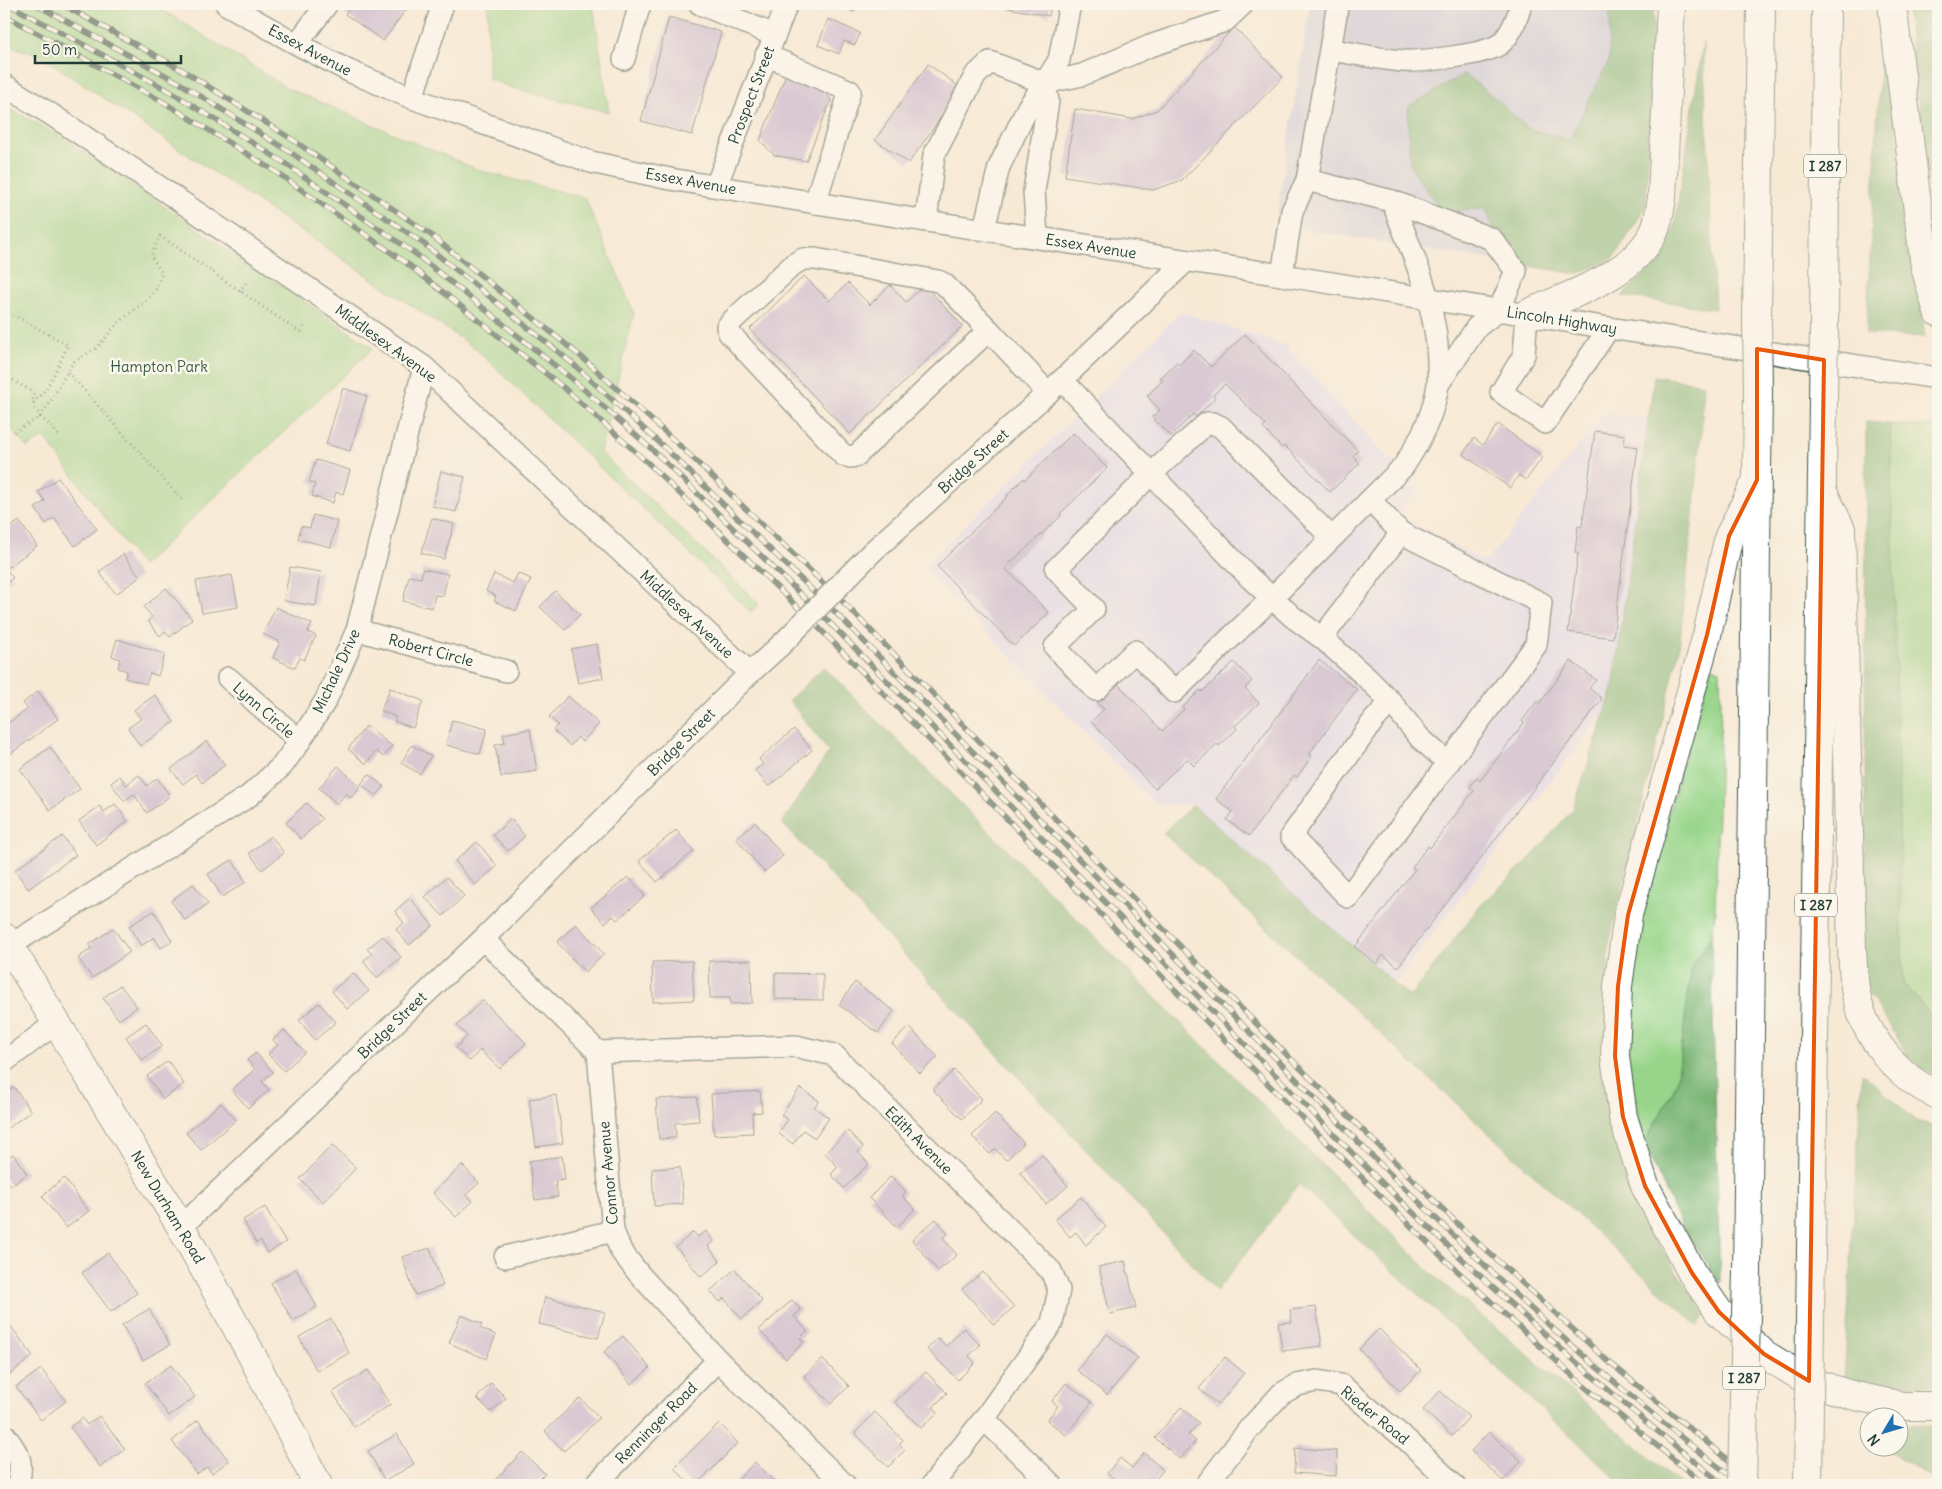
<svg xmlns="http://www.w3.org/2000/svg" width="1942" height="1489" viewBox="0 0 1942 1489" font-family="Delius,sans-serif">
<rect width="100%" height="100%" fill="#fbf7ec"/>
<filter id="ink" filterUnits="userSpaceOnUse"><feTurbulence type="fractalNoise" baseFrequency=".02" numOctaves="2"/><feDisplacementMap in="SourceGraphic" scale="10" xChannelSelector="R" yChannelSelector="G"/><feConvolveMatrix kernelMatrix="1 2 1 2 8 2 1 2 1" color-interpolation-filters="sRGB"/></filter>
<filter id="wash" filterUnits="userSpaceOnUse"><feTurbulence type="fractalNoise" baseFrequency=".0096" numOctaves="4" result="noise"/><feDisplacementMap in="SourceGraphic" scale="20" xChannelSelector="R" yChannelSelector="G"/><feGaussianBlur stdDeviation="1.12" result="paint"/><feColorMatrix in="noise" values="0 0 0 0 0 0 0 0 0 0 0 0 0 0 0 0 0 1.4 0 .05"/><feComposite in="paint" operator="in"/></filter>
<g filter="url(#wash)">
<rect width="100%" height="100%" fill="#f7ead6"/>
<polygon fill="#d9d6f7" points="1181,312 1285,345 1418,491 1397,515 1486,562 1604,414 1650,418 1613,689 1609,706 1394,984 1193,805 1155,804 923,567"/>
<polygon fill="#c0c2dd" points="1310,4 1610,4 1609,61 1569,141 1529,129 1494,97 1441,211 1486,209 1505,262 1275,225"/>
<g fill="#98d58a" stroke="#5c895f">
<polygon points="4,4 153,4 287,88 481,171 585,198 634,313 600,452 759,604 751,612 475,348 41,56 4,44"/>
<polygon points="488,4 593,4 609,112 509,87 488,78"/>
<polygon points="4,106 62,137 373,348 142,566 44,437 27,448 6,423 4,424"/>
<polygon points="1890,424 1938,427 1938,1017 1935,1020 1903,983"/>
<polygon points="1712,667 1720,670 1721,709 1715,914 1711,937 1692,965 1677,1083 1644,1144 1627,1059 1632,960 1652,871 1693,727"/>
</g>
<g fill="#7ab676" stroke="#4c7a55">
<polygon points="1610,4 1654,4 1646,207 1614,258 1577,274 1505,262 1486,209 1441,211 1410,165 1408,107 1464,74 1494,97 1529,129 1569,140 1609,61"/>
<polygon points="1906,4 1938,4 1938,249"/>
<polygon points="1882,30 1925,337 1866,334"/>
<polygon points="1703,43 1715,309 1622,296 1648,271 1674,229"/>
<polygon points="1654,376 1704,384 1701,438 1679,650 1608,948 1606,1102 1645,1224 1705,1314 1698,1326 1163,833 1193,805 1410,997 1482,903 1526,863 1573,809 1613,689"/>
<polygon points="1866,422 1890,424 1903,983 1935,1020 1938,1017 1938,1077 1916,1067 1861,981 1865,830"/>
<polygon points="824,667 1432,1274 1682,1485 1623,1485 1299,1184 1217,1291 782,823 829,752 789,700"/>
<polygon points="1711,937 1720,1283 1682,1226 1644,1144 1677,1083 1692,965"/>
<polygon points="1862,1073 1918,1122 1938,1126 1938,1386 1844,1380"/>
<polygon points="1900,1424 1938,1426 1938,1481 1882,1447 1900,1446"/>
</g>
<g id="blocks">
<g fill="#b6a3d0">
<polygon points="353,4 410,4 383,41 345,14"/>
<polygon points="835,4 858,4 854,12"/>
<polygon points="988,4 1051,4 1049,16"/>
<polygon points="669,17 721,32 692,135 641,121"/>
<polygon points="828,19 860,33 855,45 844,41 839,54 818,45"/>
<polygon points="1234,27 1283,77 1182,180 1153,190 1065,176 1075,109 1132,119 1157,110"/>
<polygon points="928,64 961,88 909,163 875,140"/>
<polygon points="787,72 821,86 831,100 806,161 774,155 760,140"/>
<polygon points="804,276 829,301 848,283 870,305 890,285 906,302 924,285 963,326 850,434 750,329"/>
<polygon points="1245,334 1358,451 1353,456 1360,463 1330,492 1285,446 1282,448 1263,428 1266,425 1225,384 1213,395 1215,398 1196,417 1193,414 1171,436 1152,417 1160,410 1147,396 1163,380 1160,378 1177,362 1179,365 1194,350 1211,367"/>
<polygon points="343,388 367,396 350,451 326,444"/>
<polygon points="1498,424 1543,457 1526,480 1519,475 1510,488 1463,454 1474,438 1483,445"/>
<polygon points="1595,431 1625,435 1624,445 1638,447 1613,638 1568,632 1578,553 1575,553 1578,526 1582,527"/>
<polygon points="1073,433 1107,468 1060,514 1061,516 1005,568 1049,613 1014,646 937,566 1008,496 1007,495 1024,478 1025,480"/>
<polygon points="316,460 350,470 343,494 336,492 333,503 312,496 315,484 309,482"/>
<polygon points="441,471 465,477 456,512 432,506"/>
<polygon points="58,478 97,529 75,546 54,518 46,524 35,508 45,501 38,492"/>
<polygon points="313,515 337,521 331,547 298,539 301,526 310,528"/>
<polygon points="432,518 454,524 444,559 421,553"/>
<polygon points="19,521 37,546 6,569 13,578 4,585 4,532"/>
<polygon points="123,554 140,577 116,594 99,572"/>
<polygon points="290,567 321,572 316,606 284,601"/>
<polygon points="423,569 448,574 443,596 435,595 432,608 403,601 409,576 421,578"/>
<polygon points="518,573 531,579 516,611 494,601 496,596 486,591 494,574 513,583"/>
<polygon points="232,575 238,607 202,613 196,581"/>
<polygon points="166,588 192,619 170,637 165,631 160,636 148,621 152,617 144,607"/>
<polygon points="555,591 580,614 565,630 540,607"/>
<polygon points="276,607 312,624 308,632 316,636 304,660 300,658 295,668 273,658 280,642 263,634"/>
<polygon points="117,639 165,654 158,676 150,673 146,684 125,678 127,671 118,668 120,659 112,656"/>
<polygon points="597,644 603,678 578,683 571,649"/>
<polygon points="1319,660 1357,689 1309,754 1312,756 1297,777 1294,775 1249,836 1227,820 1233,812 1216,799"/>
<polygon points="1571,661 1596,680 1589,688 1602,699 1398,967 1383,955 1377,964 1355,947 1415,869 1412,867 1428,846 1430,848 1474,791 1470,788 1472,783 1477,778 1480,781 1524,723 1522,721 1537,701 1540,703"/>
<polygon points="1234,662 1252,681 1245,688 1259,703 1235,726 1237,729 1219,746 1217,744 1194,766 1187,759 1155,789 1091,722 1104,709 1097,703 1117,683 1162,731 1184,709 1182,708 1200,690 1202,692"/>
<polygon points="390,688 423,701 413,728 394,721 396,717 381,711"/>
<polygon points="38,691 58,719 9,755 4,747 4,726 28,709 23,703"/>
<polygon points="155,695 174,722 140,746 128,728 141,719 134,710"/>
<polygon points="568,696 599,724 582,742 578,737 570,746 553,730 558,725 549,717"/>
<polygon points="452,720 487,729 480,754 446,745"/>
<polygon points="366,726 392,746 384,757 376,751 366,764 348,749"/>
<polygon points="530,729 537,771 501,777 495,745 505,743 503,734"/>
<polygon points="794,729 812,750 769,787 755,770 763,764 759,759"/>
<polygon points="207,741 225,765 202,783 196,774 183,784 171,769"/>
<polygon points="412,745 431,756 420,774 401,763"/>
<polygon points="50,747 80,789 50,810 20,769"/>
<polygon points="338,766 361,787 351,798 346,793 337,804 319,788"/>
<polygon points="369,774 384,787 376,796 361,784"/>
<polygon points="139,775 147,786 157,778 170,796 147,813 134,794 124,801 111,783 120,776 126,785"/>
<polygon points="306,803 322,819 301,839 286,823"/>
<polygon points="115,804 128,821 96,845 79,821 100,806 104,812"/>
<polygon points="511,819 525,836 508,851 493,835"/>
<polygon points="755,822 783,856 764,872 736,838"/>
<polygon points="676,830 694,851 657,882 639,861"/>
<polygon points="62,836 76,855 28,889 15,870"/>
<polygon points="271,836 284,853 262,870 249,853"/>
<polygon points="477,842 497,866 475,885 455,861"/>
<polygon points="232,860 246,882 222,897 208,874"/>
<polygon points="447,877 464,896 443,916 425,897"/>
<polygon points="628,877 645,896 617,920 613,916 605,923 591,908"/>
<polygon points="193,884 208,904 185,920 171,901"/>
<polygon points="410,898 433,926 409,945 396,929 404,923 395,911"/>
<polygon points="154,911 172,941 161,948 154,937 141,946 129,926"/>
<polygon points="576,924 604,954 585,972 557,942"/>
<polygon points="113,928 130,952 92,978 78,958 91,949 89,945"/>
<polygon points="383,936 401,957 377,978 363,961 372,954 367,949"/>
<polygon points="751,960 752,1003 730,1004 730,998 710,998 709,961"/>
<polygon points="692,961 694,1000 653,1002 652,962"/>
<polygon points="353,973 369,991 347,1009 332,991"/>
<polygon points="775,973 823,974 823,1000 775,999"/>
<polygon points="855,982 894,1011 878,1033 839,1005"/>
<polygon points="120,985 137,1007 119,1020 103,998"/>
<polygon points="482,1000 526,1043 500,1069 480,1050 470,1061 456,1048 467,1036 457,1026"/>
<polygon points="319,1003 336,1022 315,1040 299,1020"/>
<polygon points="146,1023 162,1046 142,1060 126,1037"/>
<polygon points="909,1027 938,1057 920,1073 892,1043"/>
<polygon points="284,1030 305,1052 284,1071 268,1054 278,1045 273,1040"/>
<polygon points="256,1053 273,1072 262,1081 269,1090 248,1108 232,1090 255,1069 247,1060"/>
<polygon points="168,1061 184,1084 163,1099 147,1076"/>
<polygon points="954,1070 982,1099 962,1119 933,1090"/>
<polygon points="14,1087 31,1111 4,1131 4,1095"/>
<polygon points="800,1088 819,1101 814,1107 829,1118 815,1138 803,1130 793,1144 778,1133 788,1120 781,1115"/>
<polygon points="760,1091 762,1112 752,1113 753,1133 714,1135 711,1094"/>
<polygon points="556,1095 563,1143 536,1147 529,1099"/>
<polygon points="697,1097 699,1121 675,1123 676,1138 659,1139 656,1099"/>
<polygon points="221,1103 236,1120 201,1150 186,1133"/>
<polygon points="995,1113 1024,1143 1006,1160 995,1149 990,1154 972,1136"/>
<polygon points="848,1131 863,1147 858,1152 869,1164 844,1188 831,1174 838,1167 825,1153"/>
<polygon points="332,1145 356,1168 323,1202 300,1179"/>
<polygon points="13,1154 27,1174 10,1186 4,1177 4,1160"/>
<polygon points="1042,1155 1068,1186 1046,1204 1020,1173"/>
<polygon points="562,1156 565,1180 555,1181 558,1197 535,1200 529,1161"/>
<polygon points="462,1165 479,1183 466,1195 473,1201 456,1217 433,1193"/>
<polygon points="680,1167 683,1204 654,1206 652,1169"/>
<polygon points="891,1176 906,1192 902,1196 915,1209 897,1227 869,1198"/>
<polygon points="64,1178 89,1211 66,1228 42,1196"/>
<polygon points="1081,1197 1106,1227 1086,1245 1076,1232 1070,1237 1055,1219"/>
<polygon points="265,1207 286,1242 267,1253 261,1241 256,1243 243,1220"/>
<polygon points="936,1219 948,1234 943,1238 957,1255 938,1271 912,1240"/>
<polygon points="706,1231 714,1241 708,1246 720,1261 701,1277 676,1247 693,1232 698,1237"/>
<polygon points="430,1248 443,1286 415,1295 402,1257"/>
<polygon points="108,1253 137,1293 111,1312 82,1273"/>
<polygon points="1125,1261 1136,1308 1110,1314 1099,1267"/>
<polygon points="296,1269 317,1307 293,1321 271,1283"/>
<polygon points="735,1269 762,1301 742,1319 724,1298 720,1302 710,1291"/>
<polygon points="983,1272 1014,1307 994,1325 962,1289"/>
<polygon points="545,1297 605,1312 598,1338 539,1324"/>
<polygon points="792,1300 801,1310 794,1316 807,1331 800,1338 804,1342 786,1359 759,1330"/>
<polygon points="1316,1307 1322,1346 1282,1351 1278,1323 1292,1322 1290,1310"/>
<polygon points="149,1309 170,1345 143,1360 122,1325"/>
<polygon points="461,1315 482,1324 480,1328 496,1335 486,1359 449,1343"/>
<polygon points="331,1319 349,1353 317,1371 299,1337"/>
<polygon points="9,1324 33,1356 8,1376 4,1370 4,1327"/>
<polygon points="964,1328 980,1345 969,1356 975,1363 958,1380 927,1349 938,1338 946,1346"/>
<polygon points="1379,1329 1421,1370 1400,1391 1359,1349"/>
<polygon points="1107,1334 1138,1358 1107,1395 1077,1370"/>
<polygon points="623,1336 650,1368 631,1384 604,1352"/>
<polygon points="1225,1357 1244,1373 1218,1405 1199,1389"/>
<polygon points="822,1359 849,1386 831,1404 804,1376"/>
<polygon points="171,1365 195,1397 169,1416 145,1383"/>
<polygon points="41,1369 66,1401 41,1420 16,1387"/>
<polygon points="368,1370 390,1405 354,1427 333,1392"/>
<polygon points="926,1372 947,1393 933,1407 938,1412 921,1428 895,1402"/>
<polygon points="491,1383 506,1398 491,1412 477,1398"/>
<polygon points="1066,1383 1092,1402 1066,1435 1047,1420 1058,1406 1052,1401"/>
<polygon points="1440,1391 1469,1417 1452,1436 1423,1410"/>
<polygon points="580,1398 599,1418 564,1451 545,1431"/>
<polygon points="1181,1407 1199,1423 1188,1435 1196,1441 1180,1459 1155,1438"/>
<polygon points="875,1412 903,1440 899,1444 905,1450 888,1467 855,1433"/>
<polygon points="99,1416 125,1449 100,1467 70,1427 82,1418 87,1425"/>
<polygon points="198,1420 229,1461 212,1473 207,1467 197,1474 172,1441"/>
<polygon points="719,1423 738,1443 696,1485 691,1485 674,1468"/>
<polygon points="1489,1432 1521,1461 1503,1481 1471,1451"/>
<polygon points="397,1434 414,1464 385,1481 368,1451"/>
<polygon points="1295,1448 1337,1451 1336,1476 1294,1473"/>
<polygon points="522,1452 545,1474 534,1485 498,1485 494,1481"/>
<polygon points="1144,1453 1163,1470 1153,1483 1156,1485 1121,1485 1107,1473 1120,1458 1132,1468"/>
<polygon points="755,1462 778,1485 739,1485 736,1482"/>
</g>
</g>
</g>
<g filter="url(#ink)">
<use href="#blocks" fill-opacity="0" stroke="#3f574c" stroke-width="1"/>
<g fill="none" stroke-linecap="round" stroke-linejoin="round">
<defs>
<g id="minor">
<polyline points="226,4 297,44 349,71 412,98 591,162 670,179 926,221 1282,275 1609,328 1938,378"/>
<polyline points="700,4 774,35"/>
<polyline points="297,44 327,4"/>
<path d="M1330,50C1354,53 1378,59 1402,61C1420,62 1486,55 1500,44C1511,35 1518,17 1521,4"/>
<polyline points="766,55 850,91 815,203"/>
<polyline points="624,59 640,4"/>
<polyline points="1045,83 1059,60 1070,4"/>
<polyline points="4,85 52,115 158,186 424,367 750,673"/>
<polyline points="412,98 443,4"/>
<polyline points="716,186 787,4"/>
<polyline points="1392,201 1492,239 1516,271 1499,310 1477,327 1439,383"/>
<polyline points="926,221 934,155 975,76 990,62 1045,83 1082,75 1150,46 1225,21 1243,4"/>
<polyline points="984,229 999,167 1028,107 1045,83 1048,101 1034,191 1037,237"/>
<polygon points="803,259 815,259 938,281 944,284 989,330 856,456 851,457 843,455 729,333 727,327 733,320 794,264"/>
<polyline points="1282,275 1292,211 1307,180"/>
<polyline points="1527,314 1524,355 1501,392 1545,423 1609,328"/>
<polyline points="989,330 1048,393"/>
<polyline points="1062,380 1250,578 1294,618 1322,638 1366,677 1391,702 1420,738 1448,763 1536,645 1541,603 1401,533 1370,500"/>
<path d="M1332,538L1221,427L1213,423H1207L1150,475L1056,569L1094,609L1055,647L1096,690L1135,651L1174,692L1272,598L1403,467C1420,442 1434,414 1438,384C1439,377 1438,368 1438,361C1437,305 1412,253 1392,201L1307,180L1338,4"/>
<polyline points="872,552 1062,380 1186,261"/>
<polyline points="357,630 506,671"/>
<polyline points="1322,638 1401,533"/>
<polyline points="228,678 300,741"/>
<polyline points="1391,702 1374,720 1291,836 1348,897 1448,763"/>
<polyline points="483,939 598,1052 613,1231 621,1251 639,1274 718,1360 845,1485"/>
<polyline points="9,946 249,796 282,766 300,741 326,700 357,630 424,367"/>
<polyline points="598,1052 795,1046 834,1055 1051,1271 1059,1290 1052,1323 984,1419 932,1485"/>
<polyline points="4,1062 56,1023"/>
<polyline points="181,1227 483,939 750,673 783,643"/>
<polyline points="505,1257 613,1231"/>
<polyline points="984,1419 1052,1485"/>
<path d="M4,1434C19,1455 24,1459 18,1485"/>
<polyline points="595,1485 718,1360"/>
<polyline points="1206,1485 1249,1429 1281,1394 1297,1385 1317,1381 1341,1385 1408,1441 1454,1485"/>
</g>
<polyline id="major" points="4,937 181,1227 249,1350 318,1485"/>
<g id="highway">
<polyline points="1892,4 1925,267 1938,312"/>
<path d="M1527,314C1570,294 1629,278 1653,234C1659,223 1660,209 1662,197L1671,4"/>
<polyline points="1757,320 1761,4"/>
<polyline points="1824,328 1826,4"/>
<polyline points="1757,480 1729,536 1707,635 1628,915 1618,986 1615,1056 1623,1117 1645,1186 1692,1273 1719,1312 1764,1354 1808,1381 1851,1395 1902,1406 1938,1406"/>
<path d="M1823,492L1841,529L1852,948C1853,963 1853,979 1856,994C1864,1036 1898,1078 1938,1095"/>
<polyline points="1747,1271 1758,392"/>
<polyline points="1810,1321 1823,403"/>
</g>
</defs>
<use href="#minor" stroke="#3f574c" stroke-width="24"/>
<use href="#major" stroke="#3f574c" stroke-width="30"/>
<use href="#highway" stroke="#3f574c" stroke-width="30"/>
<g stroke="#3f574c" stroke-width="3" stroke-dasharray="1 4" stroke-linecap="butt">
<polyline points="241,292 241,289 246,283"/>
<path d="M4,310L68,345C58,364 50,389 33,403"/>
<polyline points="68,372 184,502"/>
<polyline points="4,375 33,392 33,403 40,417"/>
<polyline points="40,417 49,404 73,362 97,348 116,325 152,295 156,289 162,273 151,256 160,236 295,329 301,331 305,326"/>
<polyline points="14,432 40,417 50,425 59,436"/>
</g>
<use href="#minor" stroke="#fff" stroke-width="21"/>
<use href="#major" stroke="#fff" stroke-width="28"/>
<use href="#highway" stroke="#fff" stroke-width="28"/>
<defs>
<g id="rail">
<path d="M8,4L171,92L280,160L417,255L573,380L656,453L825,618L1371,1172C1485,1283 1599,1387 1724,1485"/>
<path d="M35,4L178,82L287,150L424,244L572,363L663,446L833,610L1380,1164C1452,1234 1524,1305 1601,1371C1647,1410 1694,1448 1742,1485"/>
<polyline points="61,4 184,71 293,140 431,235 584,359 676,442 842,601 1290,1058 1465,1231 1609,1362 1759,1485"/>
<polyline points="4,15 165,103 273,170 409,265 564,388 648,463 817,626 1266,1082 1441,1256 1585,1387 1705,1485"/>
</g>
</defs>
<use href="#rail" stroke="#1f3d34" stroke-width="5.5"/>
<use href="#rail" stroke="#fbf7ec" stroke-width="4" stroke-dasharray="11" stroke-linecap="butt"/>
<defs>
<polyline id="minor-bridge" points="783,643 872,552"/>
<g id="highway-bridge">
<polyline points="1757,320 1758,392"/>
<polyline points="1823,403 1824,328"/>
<polyline points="1742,1485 1747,1271"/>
<polyline points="1808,1485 1810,1321"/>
</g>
</defs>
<use href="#minor-bridge" stroke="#3f574c" stroke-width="24" stroke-linecap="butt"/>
<use href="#highway-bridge" stroke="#3f574c" stroke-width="30" stroke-linecap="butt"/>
<use href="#minor-bridge" stroke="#fff" stroke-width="21"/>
<use href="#highway-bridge" stroke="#fff" stroke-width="28"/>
</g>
</g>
<path d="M0 0H1942V1489H0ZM1757,349L1824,360L1809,1381L1764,1354L1719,1312L1692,1273L1645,1186L1623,1117L1615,1056L1618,986L1628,915L1707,635L1729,536L1757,480Z" fill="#f7ead6" fill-opacity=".55" fill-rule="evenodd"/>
<path fill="none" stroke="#e8590c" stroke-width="4" stroke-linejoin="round" d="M1757,349L1824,360L1809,1381L1764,1354L1719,1312L1692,1273L1645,1186L1623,1117L1615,1056L1618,986L1628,915L1707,635L1729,536L1757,480Z"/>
<g text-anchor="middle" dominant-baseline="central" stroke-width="5" stroke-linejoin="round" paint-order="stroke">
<g fill="#fbf7ec" stroke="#61756b" stroke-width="1">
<rect x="1804" y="154.5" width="42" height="23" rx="4"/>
<rect x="1795" y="893.5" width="42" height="23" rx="4"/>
<rect x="1723" y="1366.5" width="42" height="23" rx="4"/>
</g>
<g font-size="14" font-weight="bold" fill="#1f3d34">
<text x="1825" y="166">I 287</text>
<text x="1816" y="905">I 287</text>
<text x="1744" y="1378">I 287</text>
</g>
<g font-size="15" fill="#1f3d34" stroke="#fbf7ec">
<text transform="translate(310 50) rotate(28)">Essex Avenue</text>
<text transform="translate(751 95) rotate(-69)">Prospect Street</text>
<text transform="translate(691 181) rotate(10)">Essex Avenue</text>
<text transform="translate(1091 246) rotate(9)">Essex Avenue</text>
<text transform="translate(1562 320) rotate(9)">Lincoln Highway</text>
<text transform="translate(386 343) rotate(36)">Middlesex Avenue</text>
<text transform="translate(973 461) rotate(-42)">Bridge Street</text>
<text transform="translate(687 614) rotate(43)">Middlesex Avenue</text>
<text transform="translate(431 650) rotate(15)">Robert Circle</text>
<text transform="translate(336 671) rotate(-65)">Michale Drive</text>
<text transform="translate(264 710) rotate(41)">Lynn Circle</text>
<text transform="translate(681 742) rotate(-45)">Bridge Street</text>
<text transform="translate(392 1025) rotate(-44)">Bridge Street</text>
<text transform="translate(919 1140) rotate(45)">Edith Avenue</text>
<text transform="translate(608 1173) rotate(-95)">Connor Avenue</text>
<text transform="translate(168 1207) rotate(59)">New Durham Road</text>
<text transform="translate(1375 1415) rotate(39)">Rieder Road</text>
<text transform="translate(656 1423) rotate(-45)">Renninger Road</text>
</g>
<g font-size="15" fill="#375b45" stroke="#fbf7ec">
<text x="159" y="366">Hampton Park</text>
</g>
</g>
<rect width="1942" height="1489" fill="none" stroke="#fbf7ec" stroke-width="20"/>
<g transform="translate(1884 1432) rotate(232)"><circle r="24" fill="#fbf7ec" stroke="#a3ada2"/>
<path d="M0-4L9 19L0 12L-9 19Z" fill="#1f6fb2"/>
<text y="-8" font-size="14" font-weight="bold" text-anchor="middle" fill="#1f3d34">N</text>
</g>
<path d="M35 55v8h146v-8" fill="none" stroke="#1f3d34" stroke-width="2.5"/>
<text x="42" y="55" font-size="15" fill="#1f3d34" stroke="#fbf7ec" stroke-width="4" paint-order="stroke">50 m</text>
</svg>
